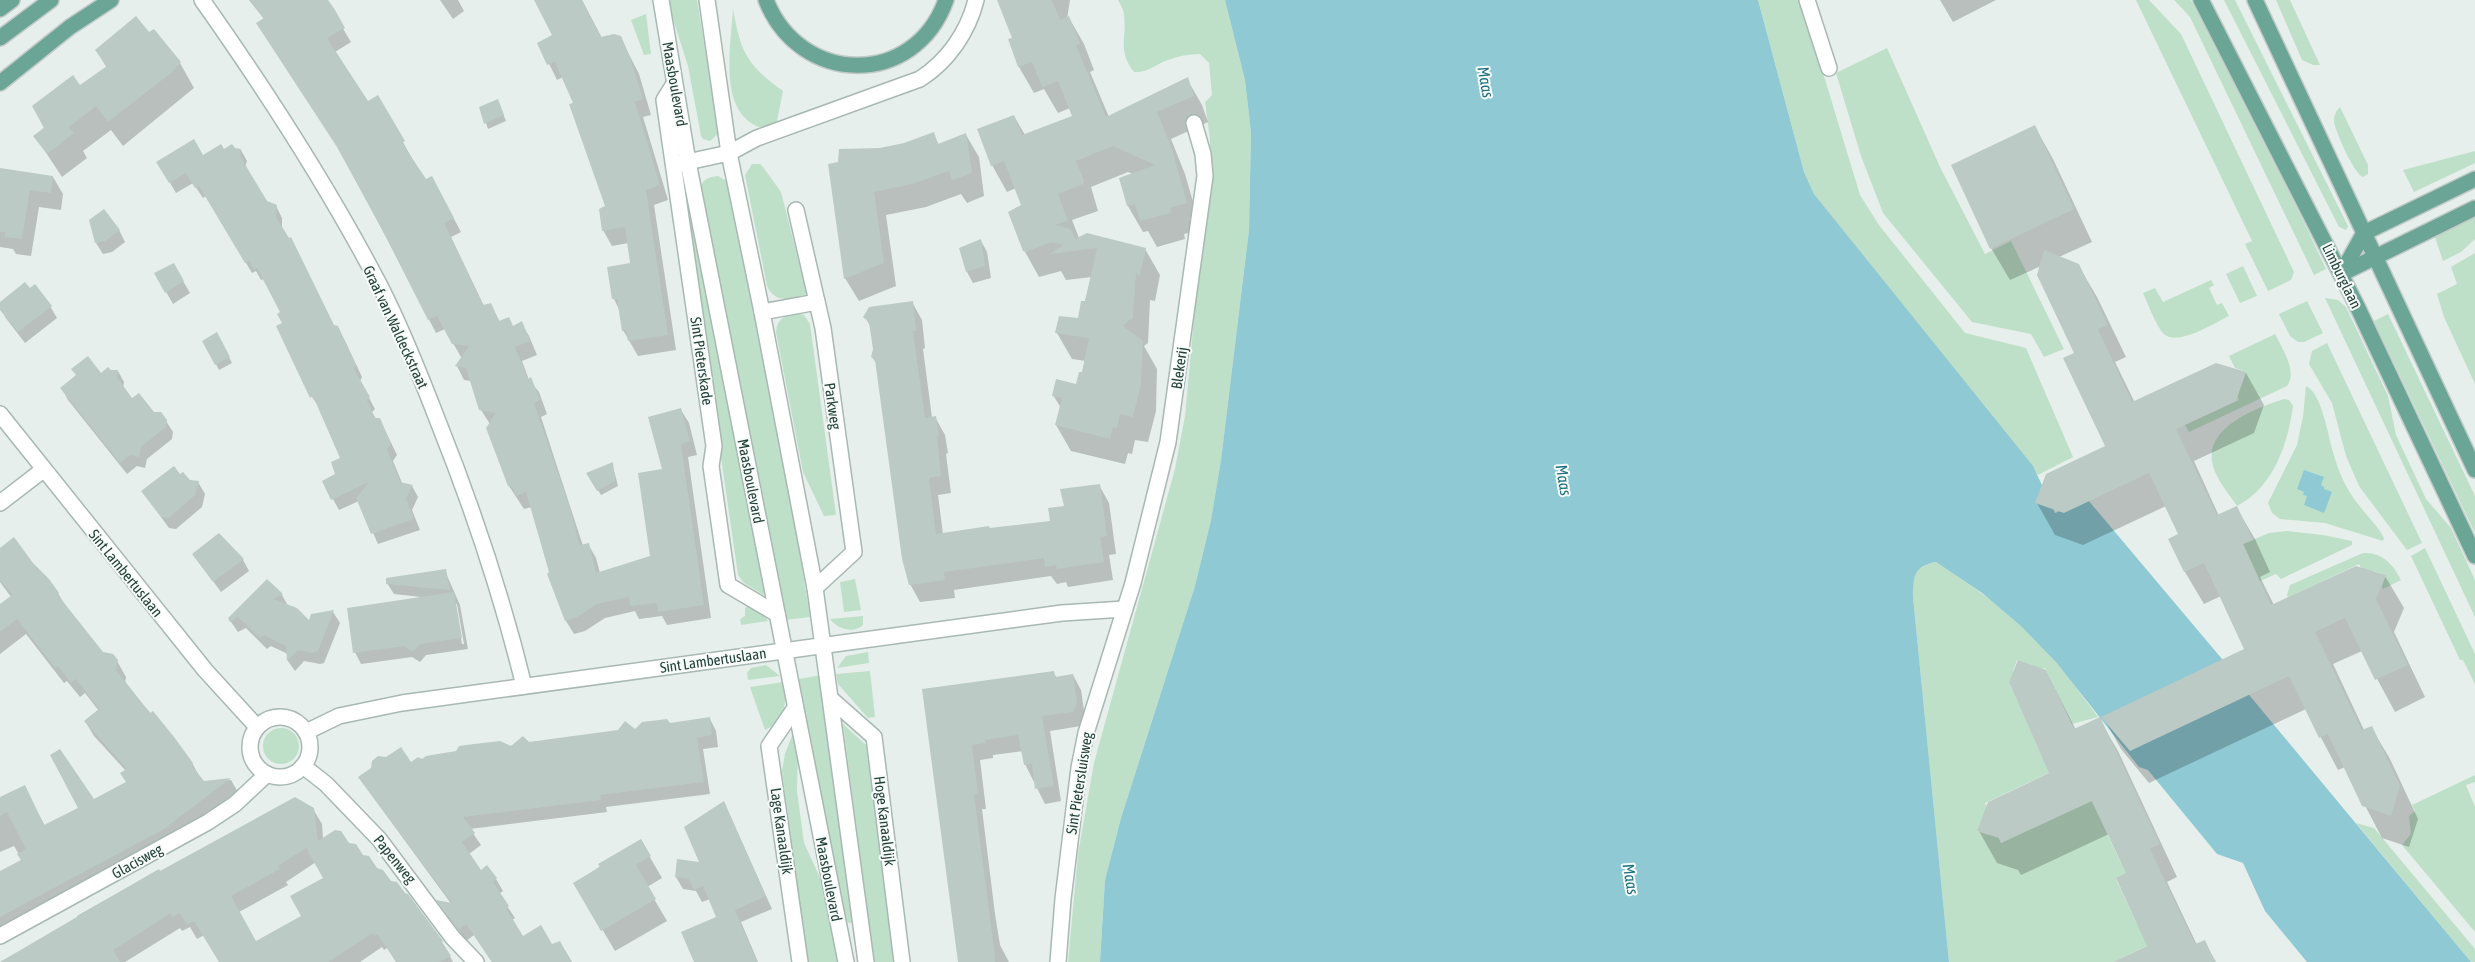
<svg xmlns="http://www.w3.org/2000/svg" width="2475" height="962" viewBox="0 0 2475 962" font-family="'Asap Condensed',sans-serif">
<rect width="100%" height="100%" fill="#e6efeb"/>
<g fill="#bfe0c8">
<polygon points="667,0 697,0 719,133 710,141 703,139 701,136 688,66"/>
<path d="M1118,0H1225L1245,80L1251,133L1249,230L1221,460L1211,520L1195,586L1121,818L1105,880L1100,962H1068L1078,854L1094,763L1175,469L1185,416L1195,307L1210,184V140L1205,102L1212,95L1209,63L1200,54C1189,54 1178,56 1168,60C1156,64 1148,73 1134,72C1117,50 1127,39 1124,15C1124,10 1120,4 1118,0Z"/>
<polygon points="1758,0 1801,0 1860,195 1879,225 1965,333 2026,348 2073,457 2038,475 1814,194 1804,172"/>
<polygon points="2136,0 2149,0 2181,34 2294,272 2291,280 2268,291 2245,244 2252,241"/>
<polygon points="2174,0 2191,0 2301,216 2326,269 2314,275 2190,17"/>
<polygon points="2224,0 2235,0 2348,226 2346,230 2339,227"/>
<polygon points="2276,0 2290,0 2320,65 2313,65 2302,60"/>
<path d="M733,9C741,53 747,65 783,91L777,121L766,129C716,118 731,47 733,9Z"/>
<polygon points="646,14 651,54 644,55 631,20"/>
<polygon points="1887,48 1940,167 1985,254 2011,241 2064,349 2044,357 2031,334 1972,322 1883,213 1861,156 1836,73"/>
<path d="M2340,107L2368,165V174L2363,177C2354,174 2335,131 2334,121C2334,115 2336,111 2340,107Z"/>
<polygon points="2475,151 2475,163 2414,192 2403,170"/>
<path d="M752,164H760L763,167L781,192L807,294C791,299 776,305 767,286L745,175Z"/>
<path d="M718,176L728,182L730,186L794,516L810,617L785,620L701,191C700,180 708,177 718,176Z"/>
<polygon points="690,201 766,593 764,595 744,583 738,575 684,202"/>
<polygon points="2475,217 2475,239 2461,252 2443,261 2435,237"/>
<polygon points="2475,253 2475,384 2444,317 2437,294 2457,284 2451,267"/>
<polygon points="2243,266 2257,296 2240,303 2226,274"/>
<path d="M2211,280L2214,285L2209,288L2217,305L2222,303L2229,316C2214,323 2175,349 2162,332C2154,321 2149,306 2143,293L2155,288L2163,302Z"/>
<polygon points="2325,298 2338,300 2346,307 2388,396 2396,435 2426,499 2451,528 2475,580 2475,617"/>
<polygon points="2307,301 2323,333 2304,342 2298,342 2290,336 2279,314"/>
<path d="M796,313L804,315L810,324L836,515L824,516L803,472L776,332C777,319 785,315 796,313Z"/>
<polygon points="2388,314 2475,496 2475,533 2374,321"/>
<path d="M2275,334C2282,348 2298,372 2287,386L2189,432L2185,425L2239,400L2231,383L2236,381L2242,383L2246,372L2235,368L2229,356Z"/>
<polygon points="2327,343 2422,543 2407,550 2359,486 2346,456 2332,403 2309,364 2312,351"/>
<path d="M2306,386C2322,393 2328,436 2333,452C2338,471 2346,489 2358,504C2367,516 2377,525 2384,538L2383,541L2325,523L2280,519L2272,513L2268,503L2297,445L2303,416Z"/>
<path d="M2284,399L2289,400L2293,406C2288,444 2273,488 2237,506C2228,493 2217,480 2213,466C2202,428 2256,408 2284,399Z"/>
<polygon points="2287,531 2323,535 2352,541 2352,545 2281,579 2276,574 2260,581 2243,544 2269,533"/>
<polygon points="2425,548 2475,654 2475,684 2463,660 2460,660 2411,556"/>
<path d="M2363,553C2382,552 2393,564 2401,580L2383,589L2382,586L2386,575L2374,571L2372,578L2367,580L2359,564L2295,594V613L2287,595L2290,585Z"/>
<path d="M1936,562C1980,591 2023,622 2057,662C2071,680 2084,699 2098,717L2072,724L2045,668L2028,675V664L2017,660L2013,671L2019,673L2010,684L2039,750L2063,766L1985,803L1993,820L1977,831L1988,835L1994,828L2001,843L2067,812L2084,785L2121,863L2132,871L2116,879L2136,922L2163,938L2113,962H1949L1913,597V582L1916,571L1927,564Z"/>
<polygon points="855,579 861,610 844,612 840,582"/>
<polygon points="748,606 765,617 768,621 741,625 740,619 745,616 745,608"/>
<path d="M863,616V625C854,634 837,629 830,619Z"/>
<polygon points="868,652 869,663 837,668 846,656"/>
<polygon points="766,665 780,676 748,680 747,673 751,668"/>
<polygon points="870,671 875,717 868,718 838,684 836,674"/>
<polygon points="822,675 855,920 850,923 844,921 799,679"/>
<path d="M783,682C788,701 785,721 765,730L750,687Z"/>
<polygon points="843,724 866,745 894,962 874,962"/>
<circle cx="281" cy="746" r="18"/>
<polygon points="793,733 798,747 797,791 804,843 822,882 838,962 806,962 782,770 785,754"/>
<polygon points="2475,775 2475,782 2466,785 2475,807 2475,932 2402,845 2411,834 2409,816 2415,811 2412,805"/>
<polygon points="2356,823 2374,828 2475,949 2475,962 2471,962"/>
</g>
<g fill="#8ec9d4">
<path d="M1225,0H1758L1804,172L1814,194L2033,466L2055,513L2088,500L2222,659L2238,674L2250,696L2471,962H2307L2265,911L2243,863L2217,854L2148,770L2139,767L2056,662L2021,626L1982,593L1936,562C1914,566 1913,576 1913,597L1949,962H1100L1105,880L1121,818L1195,586L1211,520L1221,460L1249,230L1251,133L1245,80Z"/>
<polygon points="2304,470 2324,477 2321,485 2324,487 2324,489 2332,492 2324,513 2304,505 2307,496 2303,495 2304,492 2297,489"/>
</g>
<g fill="#0003" fill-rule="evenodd">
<polygon points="249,0 326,0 351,42 335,52 368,102 377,97 425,181 439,191 461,232 451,237 484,306 490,304 500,322 513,327 521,323 529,336 537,355 522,361 529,380 539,392 547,414 541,417 583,546 588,544 596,558 600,573 651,557 664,470 681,410 689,423 697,455 688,457 711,618 667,625 662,616 639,619 635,611 605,618 585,631 574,634 566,621 532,507 524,509 509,486 490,424 481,410 471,381 464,380 457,366 463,357 461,357 445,329 436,333 350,168 264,19"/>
<polygon points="440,0 458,0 464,11 453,19"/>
<polygon points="535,0 582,0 602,38 620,37 639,74 651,115 643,117 668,200 654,205 676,350 638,356 623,330 620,311 614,299 631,264 628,243 612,246 603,230 607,207 574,103 563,77 557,80 539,43 554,36"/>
<polygon points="1004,0 1070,0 1067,19 1069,18 1084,44 1094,70 1090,72 1109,117 1187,79 1202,105 1208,122 1171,139 1185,174 1201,230 1184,234 1185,239 1157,247 1148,231 1143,232 1128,206 1133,174 1128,172 1091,187 1098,211 1072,220 1079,238 1145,249 1160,275 1155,301 1150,300 1148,343 1144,346 1157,369 1156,411 1148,442 1135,440 1132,454 1128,453 1125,464 1071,451 1056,425 1061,408 1053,395 1077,386 1083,374 1086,361 1072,359 1057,333 1080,319 1092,277 1066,280 1061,271 1039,277 1024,250 1023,205 1016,188 1007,192 992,165 1014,116 1025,135 1073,117 1070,108 1058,113 1044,89 1034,93 1019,67"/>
<polygon points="1940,0 1996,0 1953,22"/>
<polygon points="153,30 180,63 194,88 123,146 111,130 83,151 87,158 62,177 35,136 107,68 96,50 149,34"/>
<polygon points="500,106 506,121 488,129 481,108"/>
<polygon points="2035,127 2053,159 2092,242 2059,257 2078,265 2097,297 2126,357 2115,362 2135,403 2246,373 2264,405 2254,433 2194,461 2219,516 2236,507 2255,539 2270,572 2260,577 2274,605 2385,576 2404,608 2394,632 2425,697 2395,712 2362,651 2333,664 2364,730 2371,727 2390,759 2418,819 2409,847 2382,838 2345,767 2338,770 2306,709 2149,783 2121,749 2103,717 2246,649 2221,596 2204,604 2185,572 2170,539 2180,535 2166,506 2083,545 2055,535 2037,503 2107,446 2075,354 2041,266 2010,280 1991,248"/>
<polygon points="933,134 939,145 966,135 979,157 984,196 967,203 961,194 926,207 886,215 896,286 859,301 845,278 880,149 904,144"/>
<polygon points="234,149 241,150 247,161 245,168 266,202 276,206 282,218 282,229 334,327 344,339 362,377 360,381 375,409 372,412 376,419 380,420 397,455 393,461 402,483 412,486 418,497 412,510 420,530 378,544 359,501 339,510 323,481 337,475 341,459 319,407 312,397 277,326 283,323 282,312 264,279 261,280 256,271 252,273 206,196 203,198 193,183 176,193 158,162 203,156"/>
<polygon points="0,170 53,177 63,194 61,210 39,207 31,256 16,254 13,249 0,247"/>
<polygon points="119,230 125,242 112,252 103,254 96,243"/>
<polygon points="981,241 987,252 991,278 973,283 967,272"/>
<polygon points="173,264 190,293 173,304 156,274"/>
<polygon points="912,302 922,320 925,348 923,349 932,418 935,417 945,435 948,453 946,454 951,493 938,495 943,534 1051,522 1066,507 1099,485 1109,503 1116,554 1109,555 1113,580 1068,587 1066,582 1057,584 1051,576 954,590 955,598 920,602 910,584 877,364 872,357 874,349 872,329 865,317"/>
<polygon points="0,304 50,306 57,318 25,343 5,317"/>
<polygon points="217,334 232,363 219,370 204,341"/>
<polygon points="73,370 101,374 118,371 124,382 123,388 132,400 166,421 173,432 172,439 147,459 145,468 137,466 127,474 68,400 62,388 77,376"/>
<polygon points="612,463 618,486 601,495 588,474"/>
<polygon points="180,476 190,481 198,482 205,494 202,507 176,529 169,528 143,492"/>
<polygon points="0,550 32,564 58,593 67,609 102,653 117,661 126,677 125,683 192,763 203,783 231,780 239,794 173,845 0,938 0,872 23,861 14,846 0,852 0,799 24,787 45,826 127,782 126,771 94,736 85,721 99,711 85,693 80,697 67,681 64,683 26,634 0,654 0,606 11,597 0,582"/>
<polygon points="194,555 243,560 249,571 221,592"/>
<path d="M445,571L460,605L468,649L426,655L420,662L412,657L361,664L355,652L421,597L394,594L387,583ZM455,604H457L464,644H462Z"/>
<polygon points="267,581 282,595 288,606 309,622 312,615 333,612 340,623 324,663 320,664 304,661 295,671 288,661 288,654 271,646 267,649 246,628 238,632 229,619"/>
<polygon points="2046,671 2076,730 2099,719 2118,751 2177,877 2167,882 2197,945 2204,941 2216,962 2116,962 2149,946 2128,874 2109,834 2021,875 2018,870 1997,863 1979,831 2051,774"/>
<polygon points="1053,672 1057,678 1073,675 1081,690 1085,717 1081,726 1050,731 1061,801 1045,804 1025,764 1023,751 993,755 993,758 980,760 986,809 982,809 995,914 1000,945 1009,962 959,962 923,690"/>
<polygon points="710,719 716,731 718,747 703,749 710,794 606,807 607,812 470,829 481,845 469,854 481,872 487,867 496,879 503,891 499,894 515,918 512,920 522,938 565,950 572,962 492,962 474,935 466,941 439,902 452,905 359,778 422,760 529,743 635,731"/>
<polygon points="724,803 772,909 741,922 758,962 700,962 717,918 710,899 702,902 696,891 683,889 676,877 701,863"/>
<path d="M313,809L322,824L323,839L348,844L390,882L442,942L453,962H396L387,948L384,950L382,947L360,962H220L204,935L197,939L190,927L182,931L180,928L125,962H0L74,922L78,919L77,916L158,870L160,873ZM316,862L325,878L303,916L256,943L239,912L288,885L286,882Z"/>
<polygon points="640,840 662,878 647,887 667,921 615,951 575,883"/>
</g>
<g fill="#bbcac4" fill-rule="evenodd">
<polygon points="250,0 328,0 335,10 345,28 327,38 368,101 378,95 405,141 402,143 426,179 432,176 454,218 444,223 483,305 491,303 499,321 509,317 513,326 522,321 530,341 515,347 528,379 531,377 540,400 534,403 568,502 580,545 589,543 596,573 650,556 638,473 662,469 648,417 681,408 690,441 681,444 704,605 658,612 657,603 630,606 629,597 597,604 577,617 565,621 547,574 549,572 526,492 516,496 512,487 508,486 486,428 496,413 479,410 466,368 455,366 469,346 452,344 437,316 428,320 385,235 337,147 256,23 264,18"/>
<polygon points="534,0 582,0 601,37 614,34 621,36 630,57 643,99 635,102 660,185 646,190 668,335 628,341 626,330 622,331 617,299 612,299 607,267 630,263 625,227 602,231 599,209 605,206 569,104 573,103 555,62 547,65 537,43 552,35"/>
<polygon points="997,0 1052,0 1060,20 1069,16 1080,44 1076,45 1106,117 1188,77 1194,96 1157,112 1171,146 1187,203 1170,208 1171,213 1140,221 1135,204 1127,206 1119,178 1155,165 1113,146 1076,161 1084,181 1083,184 1058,194 1068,221 1055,225 1071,229 1075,239 1087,233 1146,248 1140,275 1136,274 1133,317 1123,326 1143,341 1141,384 1133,417 1120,414 1117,428 1113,427 1110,439 1055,425 1062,398 1052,396 1056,379 1076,384 1079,372 1082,372 1089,338 1055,333 1059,316 1078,318 1081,301 1085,301 1097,248 1050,254 1063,245 1051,242 1026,252 1023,251 1008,212 1021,205 1004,161 991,166 977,129 1014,115 1022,135 1072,116 1058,81 1042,87 1032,62 1018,67 1008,39 1012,38"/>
<polygon points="136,16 149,32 154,29 181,62 171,73 108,122 96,106 69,127 74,133 47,154 33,136 44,128 32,106 73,75 80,85 107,66 95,50"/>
<polygon points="498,99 504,115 484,124 479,107"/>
<polygon points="2035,125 2074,209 1990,249 1951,165"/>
<polygon points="934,132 938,144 966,133 972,173 952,180 949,171 912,184 874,192 884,263 844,279 828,164 838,162 839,149 880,148 904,143"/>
<polygon points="194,139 203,155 221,144 224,149 232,144 235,148 241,149 240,156 267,201 277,205 276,217 289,238 291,237 334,325 338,326 356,365 354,369 370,397 367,400 375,418 380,418 391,444 387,449 400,482 413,485 406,498 414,519 371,534 356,498 369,482 331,500 322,481 335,474 331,462 340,458 313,396 310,398 276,326 282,323 277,314 280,312 257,268 254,270 249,261 245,263 199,186 195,188 186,173 169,183 156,162"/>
<polygon points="0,168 53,176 51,193 30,190 22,239 5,237 5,232 0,232"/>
<polygon points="104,209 120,230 105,241 95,243 89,220"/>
<polygon points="981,239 985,266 966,272 959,248"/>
<polygon points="2044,250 2079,264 2108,325 2098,329 2132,402 2216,363 2246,372 2236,401 2176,429 2217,515 2237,506 2253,540 2243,544 2271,605 2356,566 2386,575 2376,599 2408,665 2375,680 2345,618 2315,632 2362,730 2372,726 2400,786 2391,816 2362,806 2328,734 2319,738 2289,676 2130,751 2101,717 2244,649 2204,563 2184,572 2168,539 2178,534 2149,473 2064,513 2035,503 2046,474 2105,446 2063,358 2074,353 2037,275"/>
<polygon points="174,263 184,281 165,293 154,273"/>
<polygon points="25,282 30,288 35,284 52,306 18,332 0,310 0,302"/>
<polygon points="913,301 916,331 913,331 925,418 936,416 939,436 937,436 941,476 929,478 936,534 989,526 990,528 1050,521 1048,508 1064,506 1060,489 1100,484 1107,536 1100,537 1104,562 1057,569 1056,565 1045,567 1044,558 944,572 945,580 909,585 902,559 875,360 871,357 873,349 869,322 863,317 869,307"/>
<polygon points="217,332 230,357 215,365 202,341"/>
<polygon points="88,356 101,373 108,367 111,370 118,370 117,377 132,398 139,393 154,412 161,412 167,420 166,427 141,447 139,457 130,455 120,463 60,388 76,375 71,369"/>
<polygon points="613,462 615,481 597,491 586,473"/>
<polygon points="174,466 180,474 183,472 190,480 199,481 195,495 169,518 161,517 141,491"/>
<polygon points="219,533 244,559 213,582 192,554"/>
<polygon points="14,537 33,563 49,579 59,593 57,594 103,652 113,654 118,660 116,670 150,713 153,711 174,737 193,763 192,766 204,781 231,778 164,829 0,917 0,871 21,860 17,854 26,849 7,812 0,816 0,797 25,785 44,825 78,808 50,755 60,749 94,799 126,782 120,773 127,769 84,721 99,709 76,679 71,683 58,666 55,668 17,619 0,632 0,604 12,595 0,580 0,548"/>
<polygon points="446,569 450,590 386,584 386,578"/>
<polygon points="267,579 283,594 273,599 297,608 309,620 311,614 334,610 318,651 313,653 298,650 287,661 286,646 264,635 260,638 238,617 230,622 228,618"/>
<polygon points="454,592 462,638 420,644 413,652 404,646 353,653 347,608"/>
<polygon points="2018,660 2046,670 2074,729 2100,717 2160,844 2150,849 2184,921 2195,944 2205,940 2215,962 2113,962 2147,946 2116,878 2126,873 2092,801 2001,843 1999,838 1977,831 1988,802 2049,773 2009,682"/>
<polygon points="1054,671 1055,677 1073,674 1077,702 1073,712 1042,716 1054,786 1035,789 1032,764 1024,765 1018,735 985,740 985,743 972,745 978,794 974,794 995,956 995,962 958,962 922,689"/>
<polygon points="710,717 712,735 697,738 704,782 600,795 601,800 463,817 475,833 462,842 481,870 487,865 497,878 493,882 509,906 506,908 523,936 541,925 552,944 560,941 571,962 492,962 466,924 458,930 436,900 452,903 358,777 371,768 372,761 378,756 386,757 401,747 411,762 418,757 422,759 426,756 456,751 459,746 474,744 500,741 511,746 523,736 529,742 618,730 625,721 635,729 642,722 667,719 670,723"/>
<path d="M295,797L314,808L318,841L335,830L341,831L349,843L356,844L363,855L369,856L377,868L383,870L391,881L397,882L405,893L408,894L443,941L442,942L451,956L439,962H397L377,934L374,936L373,933L328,962H219L194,921L187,925L180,913L172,917L171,913L113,950L120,962H0L159,869L160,871ZM306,848L323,878L290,896L301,916L256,941L231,896L280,869L278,866Z"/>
<polygon points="724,801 766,896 735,910 757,962 694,962 681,932 716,917 703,886 694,890 689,879 675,877 677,859 699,862 684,827"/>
<polygon points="641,839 651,856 636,865 656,899 601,931 573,883 600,867 598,864"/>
</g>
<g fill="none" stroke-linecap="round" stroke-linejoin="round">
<defs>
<g id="minor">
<path d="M202,0C267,92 328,186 380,286C403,331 421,377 439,424C473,509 502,596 524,686"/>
<polyline points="661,0 688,162 846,962"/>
<polyline points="707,0 729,153 762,312 815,588 866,962"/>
<polyline points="1807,0 1829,68"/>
<polyline points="674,84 664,100 714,446 711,466 728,585 777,614"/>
<path d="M678,164L729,153L757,138L920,79C948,61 968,32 976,0"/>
<polyline points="796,210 823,328 854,552 815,588"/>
<polyline points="762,312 817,302"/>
<polyline points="0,414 205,670 257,727"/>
<polyline points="0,503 43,470"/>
<polyline points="831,699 874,737 902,962"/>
<polyline points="795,708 769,746 800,962"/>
<circle cx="280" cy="747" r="30"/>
<polyline points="306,732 339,716 402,703 1062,613 1124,609"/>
<polyline points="303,766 326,784 379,839 453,938 476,962"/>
<polyline points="0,936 208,822 235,804 267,774"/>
<polyline points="1058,962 1063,899 1079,768 1086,733 1133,583 1168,442 1205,176 1203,154 1194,123"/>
</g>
<g id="major">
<path d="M766,0C799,85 914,89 946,0"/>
<polyline points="2201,0 2357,306 2475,556"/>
<polyline points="2255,0 2475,470"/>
<polyline points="0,9 12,0"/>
<polyline points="0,38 51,0"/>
<polyline points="0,83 70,27 111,0"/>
<polyline points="2341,274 2364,233 2475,179"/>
<polyline points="2341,274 2475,208"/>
</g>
</defs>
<use href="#minor" stroke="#a8b8b2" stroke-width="18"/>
<use href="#major" stroke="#c2cac8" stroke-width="18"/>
<use href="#minor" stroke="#fff" stroke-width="15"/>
<use href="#major" stroke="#6aa596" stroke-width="15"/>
</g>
<g text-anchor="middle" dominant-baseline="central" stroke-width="4" stroke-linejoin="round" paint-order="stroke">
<g font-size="15" fill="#24423a" stroke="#f7fbf9">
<text transform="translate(675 84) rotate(80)">Maasboulevard</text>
<text transform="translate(2342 276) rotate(64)">Limburglaan</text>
<text transform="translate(396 327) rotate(65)">Graaf van Waldeckstraat</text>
<text transform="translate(702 361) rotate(82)">Sint Pieterskade</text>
<text transform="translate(1179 368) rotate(-82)">Blekerij</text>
<text transform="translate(833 406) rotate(82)">Parkweg</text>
<text transform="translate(751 481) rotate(79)">Maasboulevard</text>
<text transform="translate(126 573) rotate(51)">Sint Lambertuslaan</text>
<text transform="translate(713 660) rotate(-8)">Sint Lambertuslaan</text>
<text transform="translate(1079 783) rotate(-81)">Sint Pietersluisweg</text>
<text transform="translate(885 821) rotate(83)">Hoge Kanaaldijk</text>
<text transform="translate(782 831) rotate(82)">Lage Kanaaldijk</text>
<text transform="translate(395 859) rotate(51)">Papenweg</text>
<text transform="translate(137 861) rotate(-29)">Glacisweg</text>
<text transform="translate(829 879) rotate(79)">Maasboulevard</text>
</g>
<g font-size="16" font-style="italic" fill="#1c6f80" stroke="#f7fbf9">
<text transform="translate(1486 82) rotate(79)">Maas</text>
<text transform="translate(1564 480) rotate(80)">Maas</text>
<text transform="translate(1631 879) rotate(80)">Maas</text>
</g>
</g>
</svg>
